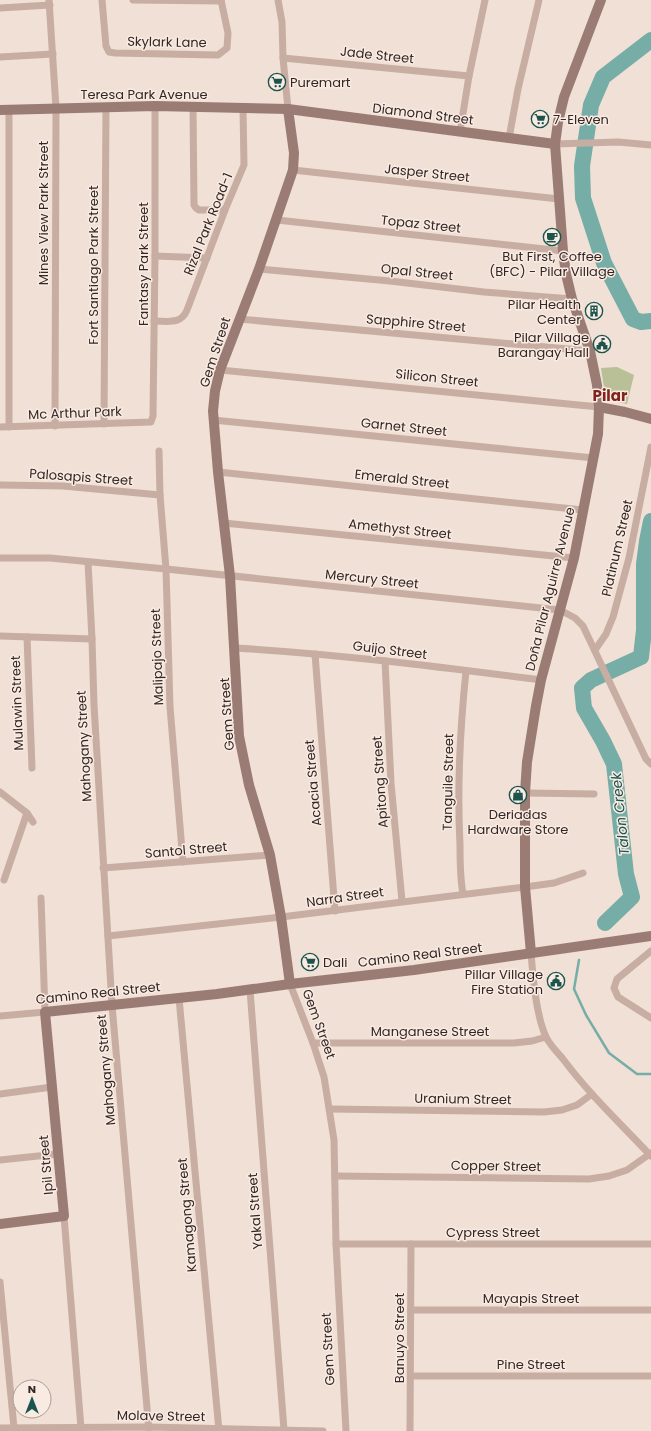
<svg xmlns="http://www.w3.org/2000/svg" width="651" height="1431" viewBox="0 0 651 1431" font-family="Poppins,sans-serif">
<rect width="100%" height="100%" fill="#f0e0d6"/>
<polygon fill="#b9bf97" points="617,367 634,375 627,404 606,400 601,368"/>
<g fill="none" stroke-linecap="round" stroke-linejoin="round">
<polyline stroke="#76ada6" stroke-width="2.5" points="579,960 574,989 586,1015 609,1053 637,1074 651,1074"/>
<g stroke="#76ada6" stroke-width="16">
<polyline points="651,40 603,77 591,105 582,166 583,198 604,263 633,319 641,322 651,321"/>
<polyline points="605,923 632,897 626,874 614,764 603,741 584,708 582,688 591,680 641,657 644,630 644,564 647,541 651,521"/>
</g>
<g stroke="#c8ada3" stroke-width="7">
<polyline points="49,0 56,108 55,426"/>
<polyline points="102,0 106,46 109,52 115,53 218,55 227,48 228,33 221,0"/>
<polyline points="133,0 221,1"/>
<polyline points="278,0 282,22 283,58 288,109"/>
<polyline points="0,8 50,5"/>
<polyline points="0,57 53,54"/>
<polyline points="283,58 469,76"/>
<polyline points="193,106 194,205 196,208 199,210 225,210"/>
<polyline points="9,110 9,427"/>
<polyline points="460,132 469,76 485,0"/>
<polyline points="509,138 518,89 539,0"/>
<polyline points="555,144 618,142 651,145"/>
<polyline points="293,170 559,199"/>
<polyline points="277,220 563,251"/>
<polyline points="155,256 207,258"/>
<polyline points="259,269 390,281 484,292 572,299"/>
<polyline points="239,319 590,351"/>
<path d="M154,321C168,321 181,325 187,310L225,210L244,165L243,108"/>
<polyline points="220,370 599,407"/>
<polyline points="213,420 594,458"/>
<polyline points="104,424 106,107"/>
<polyline points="0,427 151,422 153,416 155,256 155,106"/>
<polyline points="159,451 160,495 166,569 170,707 183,862"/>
<polyline points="218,472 583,510"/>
<polyline points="0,485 63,486 160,495"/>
<polyline points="224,523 574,558"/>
<polyline points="0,558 50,558 166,569 560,610 575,618 583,626 646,759 651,764"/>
<polyline points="88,562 92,639 94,705 112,1005 149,1431"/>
<polyline points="0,636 92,639"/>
<polyline points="27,637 32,768"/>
<path d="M235,648C338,654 439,667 541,680"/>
<polyline points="595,650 606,634 613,617 629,558 651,447"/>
<polyline points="315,654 335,911"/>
<polyline points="385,661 391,783 402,901"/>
<polyline points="0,792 27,813 33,822"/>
<polyline points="525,793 594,794"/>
<polyline points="103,868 270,855"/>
<polyline points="4,880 27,813"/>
<path d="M463,894C460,878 460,861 460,845C457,787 460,729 466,671"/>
<polyline points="108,936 281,917 525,887 554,883 583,873"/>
<polyline points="651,951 617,979 614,988 618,997 651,1018"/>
<path d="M531,953C533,978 536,1015 546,1037C550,1045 557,1052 563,1059C589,1094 621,1124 651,1156"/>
<polyline points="290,984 313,1043 324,1077 334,1140 336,1244 346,1431"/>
<polyline points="250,990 284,1430"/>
<polyline points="179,998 219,1431"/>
<polyline points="0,1016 45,1012 41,898"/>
<polyline points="313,1043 514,1043 532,1041 546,1037"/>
<polyline points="0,1094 52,1087"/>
<polyline points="330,1109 544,1112 562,1110 577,1105 592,1094"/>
<polyline points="0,1160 57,1154"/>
<polyline points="335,1176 589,1179 609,1176 627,1170 651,1153"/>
<polyline points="64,1216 81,1428"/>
<polyline points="336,1244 651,1244"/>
<polyline points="0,1282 14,1428"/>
<polyline points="411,1310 651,1310"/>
<polyline points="412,1376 651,1376"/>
<polyline points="0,1428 149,1427 323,1431"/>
<polyline points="410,1431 411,1244"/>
</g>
<g stroke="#9b7c74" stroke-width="10">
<polyline points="288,109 294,153 293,170 259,269 220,370 215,391 213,411 218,472 230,576 239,736 249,785 270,855 281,917 290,984"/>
<polyline points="0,110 155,106 288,109 555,144"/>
<polyline points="599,407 625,412 651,419"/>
<polyline points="531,953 525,887 525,793 527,762 536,706 541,680 574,558 598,434 599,407 597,385 590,351 572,299 566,274 563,251 555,144 558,122 564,97 601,0"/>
<polyline points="0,1224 64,1216 45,1012 217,994 290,984 414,970 651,936"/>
</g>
</g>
<defs>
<symbol id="supermarket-ring" viewBox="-11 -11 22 22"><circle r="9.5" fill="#f9eae2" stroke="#1b544d" stroke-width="1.5"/><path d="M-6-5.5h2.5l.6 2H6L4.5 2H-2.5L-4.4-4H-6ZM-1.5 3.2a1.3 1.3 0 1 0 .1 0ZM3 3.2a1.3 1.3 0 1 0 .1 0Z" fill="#1b544d"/></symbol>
<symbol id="cafe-ring" viewBox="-11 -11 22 22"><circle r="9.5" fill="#f9eae2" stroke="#1b544d" stroke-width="1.5"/><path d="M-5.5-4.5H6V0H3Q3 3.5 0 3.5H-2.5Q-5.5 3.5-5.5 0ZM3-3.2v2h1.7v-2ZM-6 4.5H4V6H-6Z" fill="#1b544d"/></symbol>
<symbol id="building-ring" viewBox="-11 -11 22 22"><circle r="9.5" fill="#f9eae2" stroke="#1b544d" stroke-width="1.5"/><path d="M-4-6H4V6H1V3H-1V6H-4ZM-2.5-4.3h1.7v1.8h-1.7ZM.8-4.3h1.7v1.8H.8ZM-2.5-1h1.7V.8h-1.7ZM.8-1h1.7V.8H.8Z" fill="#1b544d"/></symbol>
<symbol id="civic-ring" viewBox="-11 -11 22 22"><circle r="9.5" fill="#f9eae2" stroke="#1b544d" stroke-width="1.5"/><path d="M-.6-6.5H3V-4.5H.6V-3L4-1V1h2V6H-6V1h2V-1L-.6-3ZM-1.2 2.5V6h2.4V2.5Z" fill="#1b544d"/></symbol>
<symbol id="shop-ring" viewBox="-11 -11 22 22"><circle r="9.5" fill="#f9eae2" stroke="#1b544d" stroke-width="1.5"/><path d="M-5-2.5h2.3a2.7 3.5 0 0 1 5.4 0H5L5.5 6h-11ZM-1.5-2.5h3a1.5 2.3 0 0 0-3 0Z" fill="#1b544d"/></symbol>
</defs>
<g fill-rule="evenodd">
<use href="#supermarket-ring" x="267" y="72" width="20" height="20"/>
<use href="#supermarket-ring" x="530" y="109" width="20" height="20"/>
<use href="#cafe-ring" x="542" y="227" width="20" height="20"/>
<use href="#building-ring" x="584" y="301" width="20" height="20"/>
<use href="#civic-ring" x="592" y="334" width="20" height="20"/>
<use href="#shop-ring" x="508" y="785" width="20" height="20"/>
<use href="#supermarket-ring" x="300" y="952" width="20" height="20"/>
<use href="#civic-ring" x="546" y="971" width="20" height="20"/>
</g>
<g text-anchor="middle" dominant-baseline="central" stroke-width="3" stroke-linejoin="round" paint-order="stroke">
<g font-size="13" fill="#332725" stroke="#f9eae2">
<text transform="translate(167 42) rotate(1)">Skylark Lane</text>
<text transform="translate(377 55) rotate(6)">Jade Street</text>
<text x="144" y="94">Teresa Park Avenue</text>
<text transform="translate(423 114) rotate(7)">Diamond Street</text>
<text transform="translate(427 173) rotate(6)">Jasper Street</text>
<text transform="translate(43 213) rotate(-90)">Mines View Park Street</text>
<text transform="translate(208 224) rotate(-68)">Rizal Park Road-1</text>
<text transform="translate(421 224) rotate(6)">Topaz Street</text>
<text transform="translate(143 264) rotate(-90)">Fantasy Park Street</text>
<text transform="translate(93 265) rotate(-90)">Fort Santiago Park Street</text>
<text transform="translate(417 272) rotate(6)">Opal Street</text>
<text transform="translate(416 323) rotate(5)">Sapphire Street</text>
<text transform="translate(215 352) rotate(-72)">Gem Street</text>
<text transform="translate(437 378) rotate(6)">Silicon Street</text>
<text transform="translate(75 413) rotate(-2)">Mc Arthur Park</text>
<text transform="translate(404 427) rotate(6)">Garnet Street</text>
<text transform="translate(81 477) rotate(4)">Palosapis Street</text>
<text transform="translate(402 479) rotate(6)">Emerald Street</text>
<text transform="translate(400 529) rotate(6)">Amethyst Street</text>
<text transform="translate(617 548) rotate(-77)">Platinum Street</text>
<text transform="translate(372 579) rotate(6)">Mercury Street</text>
<text transform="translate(550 589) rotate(-76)">Doña Pilar Aguirre Avenue</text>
<text transform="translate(390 650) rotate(7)">Guijo Street</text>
<text transform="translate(157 657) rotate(-92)">Malipajo Street</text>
<text transform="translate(17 703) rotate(-92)">Mulawin Street</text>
<text transform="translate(227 714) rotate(-94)">Gem Street</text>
<text transform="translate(84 746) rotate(-93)">Mahogany Street</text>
<text transform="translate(380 782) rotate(-94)">Apitong Street</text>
<text transform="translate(448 782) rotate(-89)">Tanguile Street</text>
<text transform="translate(313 783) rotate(-95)">Acacia Street</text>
<text transform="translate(186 850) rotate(-5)">Santol Street</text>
<text transform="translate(345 897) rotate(-8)">Narra Street</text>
<text transform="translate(420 955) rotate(-7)">Camino Real Street</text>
<text transform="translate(98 993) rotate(-6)">Camino Real Street</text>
<text transform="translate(319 1024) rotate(70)">Gem Street</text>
<text x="430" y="1031">Manganese Street</text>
<text transform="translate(106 1070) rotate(-95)">Mahogany Street</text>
<text transform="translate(463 1099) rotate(1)">Uranium Street</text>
<text transform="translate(46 1165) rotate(-95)">Ipil Street</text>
<text transform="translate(496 1166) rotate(1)">Copper Street</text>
<text transform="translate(255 1211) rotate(-94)">Yakal Street</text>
<text transform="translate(187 1215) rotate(-95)">Kamagong Street</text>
<text x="493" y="1232">Cypress Street</text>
<text x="531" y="1298">Mayapis Street</text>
<text transform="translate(399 1338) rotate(-90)">Banuyo Street</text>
<text transform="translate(328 1349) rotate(-93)">Gem Street</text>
<text x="531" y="1364">Pine Street</text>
<text transform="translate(161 1416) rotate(1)">Molave Street</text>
</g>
<g font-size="13" fill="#332725" stroke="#f9eae2" text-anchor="start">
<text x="290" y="82">Puremart</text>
<text x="553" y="119">7-Eleven</text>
<text x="552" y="256" text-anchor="middle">But First, Coffee<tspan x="552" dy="15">(BFC) - Pilar Village</tspan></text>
<text x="581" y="304" text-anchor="end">Pilar Health<tspan x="581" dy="15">Center</tspan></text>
<text x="589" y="337" text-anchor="end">Pilar Village<tspan x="589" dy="15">Barangay Hall</tspan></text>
<text x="518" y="814" text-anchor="middle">Deriadas<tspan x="518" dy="15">Hardware Store</tspan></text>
<text x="323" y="962">Dali</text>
<text x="543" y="974" text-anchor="end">Pillar Village<tspan x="543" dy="15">Fire Station</tspan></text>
</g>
<g font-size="14" font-style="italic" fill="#1b544d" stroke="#f9eae2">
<text transform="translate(620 814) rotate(-96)">Talon Creek</text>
</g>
<g font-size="15" font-weight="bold" fill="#82241e" stroke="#f9eae2">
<text x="610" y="395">Pilar</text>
</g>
</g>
<g transform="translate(32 1399)"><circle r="19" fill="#f9eae2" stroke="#aa9c96"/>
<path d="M0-3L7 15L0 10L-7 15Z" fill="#1b544d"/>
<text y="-6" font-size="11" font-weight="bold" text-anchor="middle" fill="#332725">N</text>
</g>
</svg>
